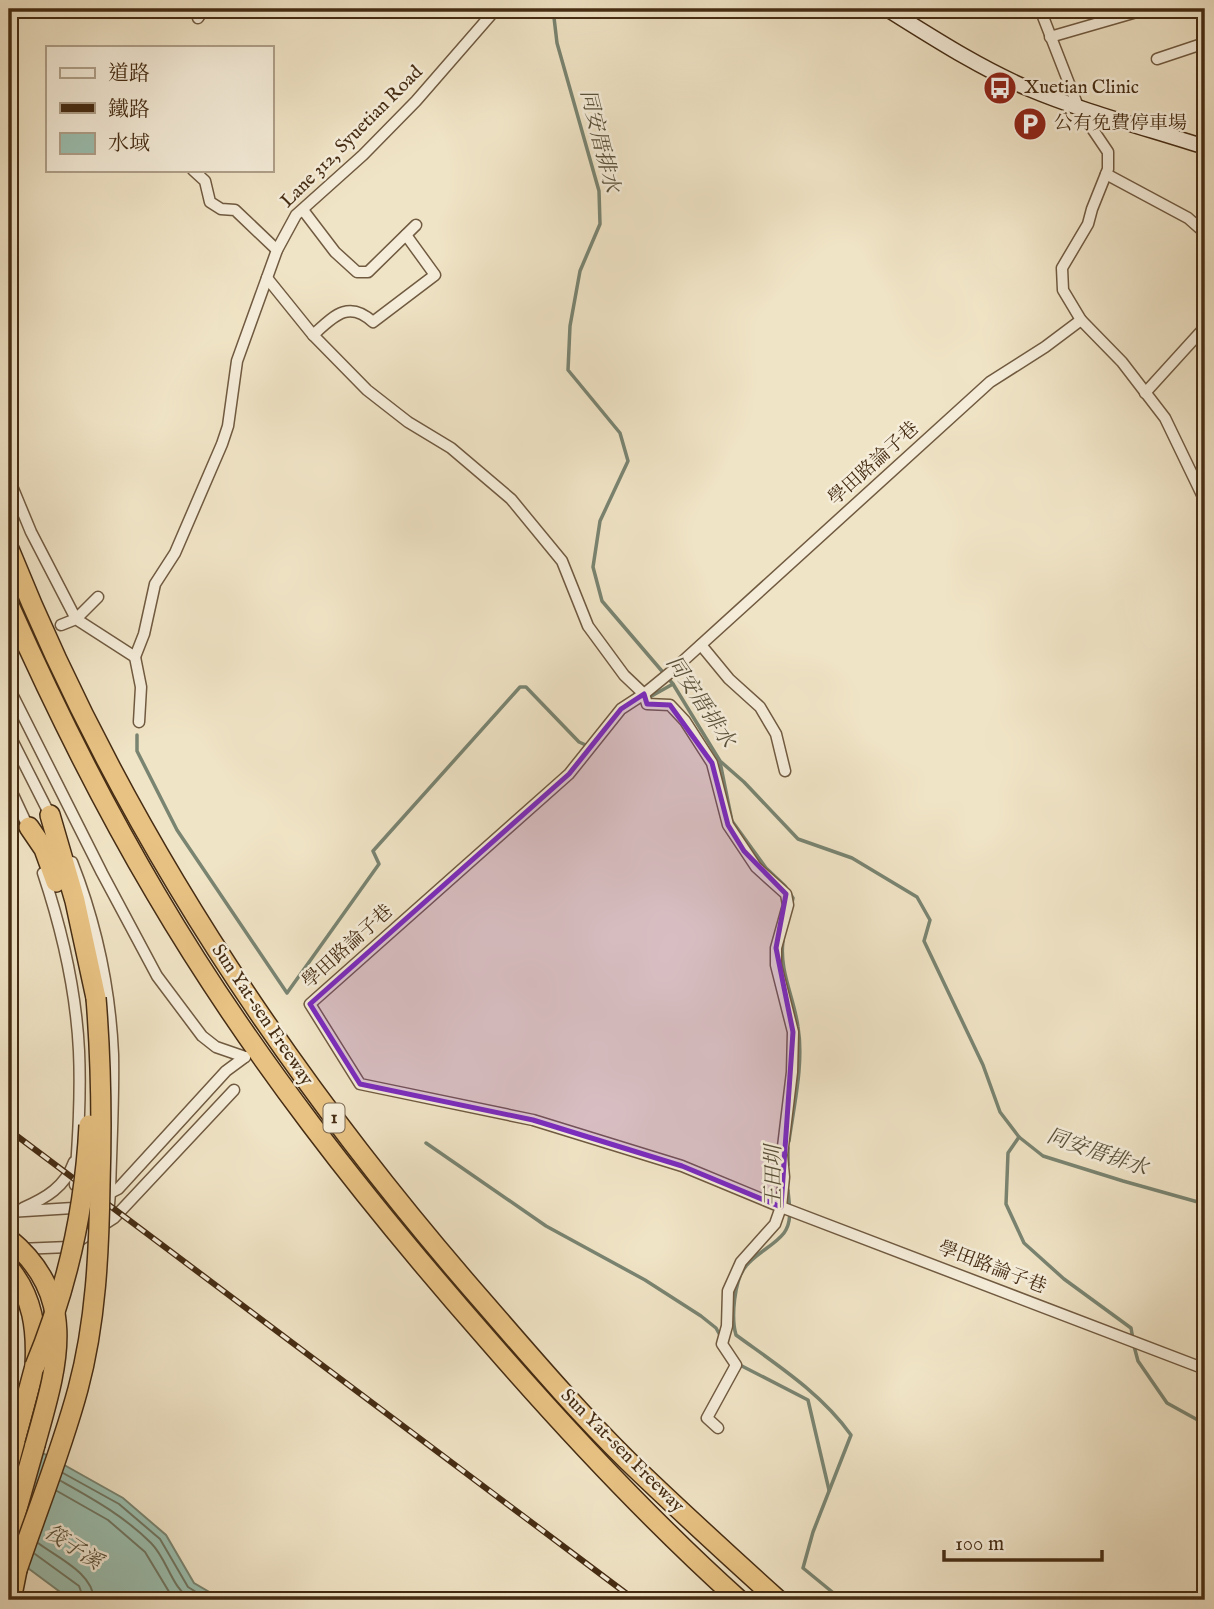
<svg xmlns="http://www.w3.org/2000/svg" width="1214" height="1609" viewBox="0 0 1214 1609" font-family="'IM FELL English','Noto Serif TC',serif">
<rect width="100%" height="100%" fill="#f0e4c6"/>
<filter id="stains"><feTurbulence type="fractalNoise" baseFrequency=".00286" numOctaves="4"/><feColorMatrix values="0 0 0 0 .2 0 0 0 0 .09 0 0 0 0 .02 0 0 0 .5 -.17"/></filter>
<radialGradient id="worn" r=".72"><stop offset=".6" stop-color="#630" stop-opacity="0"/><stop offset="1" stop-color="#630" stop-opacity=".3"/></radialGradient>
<polygon fill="#9bbfb0" stroke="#798471" stroke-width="2" points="9,1434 123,1498 166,1535 194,1583 223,1600 71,1600 9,1554"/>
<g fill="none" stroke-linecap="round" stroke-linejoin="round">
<g stroke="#707662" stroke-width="2">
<polyline points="63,1473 119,1504 160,1539 188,1587 209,1600"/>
<path d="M61,1481C93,1499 124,1516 151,1543C168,1560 171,1588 192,1600"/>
<polyline points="57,1491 108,1520 145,1552 174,1600"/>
<path d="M38,1543C58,1558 93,1573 94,1600"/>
<polyline points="35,1554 79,1586 84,1600"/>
</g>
<g stroke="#798471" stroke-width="3.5">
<polyline points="553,9 557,43 599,191 600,224 580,271 570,326 568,370 620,433 628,461 600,521 593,567 602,601 673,684 720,761 744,782 798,839 852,858 917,897 930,920 924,941 983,1065 1000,1112 1019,1137 1043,1156 1123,1181 1205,1204"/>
<polyline points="648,698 673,684"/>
<polyline points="137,735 137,751 177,830 287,993 379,864 373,851 520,687 526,687 579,742 588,746"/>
<polyline points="720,762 732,821 766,868 785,886 793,898 792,903"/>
<path d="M783,941C779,971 794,997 798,1027C804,1063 794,1105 789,1141"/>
<polyline points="1019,1137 1008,1153 1006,1204 1024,1243 1064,1279 1131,1328 1133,1339"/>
<polyline points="426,1143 546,1226 645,1280 701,1316 716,1328 721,1337"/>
<polyline points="788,1165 788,1148"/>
<path d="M788,1190C789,1204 793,1221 784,1233C774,1246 756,1253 746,1266C734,1280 731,1318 736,1335C777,1365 821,1393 851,1435L813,1532L803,1568L842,1600"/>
<polyline points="1134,1346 1138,1361 1167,1403 1205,1424"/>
<polyline points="738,1364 808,1400 829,1490"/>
</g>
<polyline stroke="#cebfa2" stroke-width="10" stroke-dasharray="10 5" stroke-linecap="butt" points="9,649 48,631"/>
<defs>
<g id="street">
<polyline points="1040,9 1079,109 1108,152 1108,169 1092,209 1088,224 1062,268 1063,290 1081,320 1122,362 1165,418 1205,501"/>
<polyline points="198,18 204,9"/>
<polyline points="1050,37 1147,9"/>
<polyline points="1157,59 1205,43"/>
<polyline points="193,170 205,181 210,202 221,209 235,210 277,250"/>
<polyline points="1106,174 1188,218 1205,233"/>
<polyline points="303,210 335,252 357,272 368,272 416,225"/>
<path d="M267,278L313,335C333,317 348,299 373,322L435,275L406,235"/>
<polyline points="1081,320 1045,347 990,382 672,671 644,694 621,709 569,774 310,1004 360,1084 533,1120 682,1166 781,1207 1205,1369"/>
<polyline points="313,335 367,390 408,422 451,448 511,499 562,561 588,626 624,675 644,694 647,704 670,705 685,721 712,763 728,825 756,867 786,894 788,905 776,948 776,965 793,1032 792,1072 782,1155 784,1177 781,1207 775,1224 741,1262 728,1291 727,1326 722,1344 736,1365 707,1418 718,1428"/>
<polyline points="1145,393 1205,327"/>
<polyline points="9,479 31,532 76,619 98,597"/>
<polyline points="61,625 76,619 135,657 144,634 155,584 175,553 222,444 228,426 237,361 277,250 296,215 363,155 416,101 496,9"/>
<polyline points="701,645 729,679 760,707 776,734 785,771"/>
<polyline points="135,657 141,687 139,722"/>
<polyline points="9,688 102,873 157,976 202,1036 216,1047 245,1057"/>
<polyline points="9,734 52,819"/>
<polyline points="9,786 30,831"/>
<path d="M72,862C96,923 110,988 113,1054C114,1100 111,1147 110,1193L108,1215"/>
<path d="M43,873C62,930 76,990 79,1051C81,1095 78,1140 75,1185"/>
<polyline points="106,1195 118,1189 226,1071 245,1057"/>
<path d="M23,1208C46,1198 65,1187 74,1162"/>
<polyline points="9,1212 73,1208 81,1205"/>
<polyline points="19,1249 69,1247 114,1218 234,1090"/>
</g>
<path id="secondary" d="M887,9C932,37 978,67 1027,88C1084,112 1146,128 1205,147"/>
<g id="highway">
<path d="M9,549C121,828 288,1079 486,1305C532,1358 578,1412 628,1461C677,1508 727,1554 778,1600"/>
<path d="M9,605C53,704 101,801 156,894C250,1054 366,1201 488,1340C567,1431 649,1519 739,1600"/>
<polyline points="50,815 75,901 96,998"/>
<polyline points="29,827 44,849 56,882"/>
<path d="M9,1268C33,1297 37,1329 35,1366L9,1463"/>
<polyline points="9,1537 35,1445"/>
<polyline points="11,1600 17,1570"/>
</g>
</defs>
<use href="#street" stroke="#705a40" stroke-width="13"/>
<use href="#secondary" stroke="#452c13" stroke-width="17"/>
<use href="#highway" stroke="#452c13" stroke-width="22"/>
<use href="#street" stroke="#f5edda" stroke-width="10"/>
<use href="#secondary" stroke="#f5edda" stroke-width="14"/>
<use href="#highway" stroke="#e8c283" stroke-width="19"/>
<defs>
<polyline id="rail" points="9,1130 635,1600"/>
</defs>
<use href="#rail" stroke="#452c13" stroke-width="6"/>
<use href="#rail" stroke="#f5edda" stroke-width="3.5" stroke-dasharray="10" stroke-linecap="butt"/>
<defs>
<g id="highway-bridge">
<path d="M9,1239C81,1298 56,1369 35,1445"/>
<path d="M35,1366C67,1289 85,1208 89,1125"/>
<path d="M17,1570C37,1511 62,1449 78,1389C96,1322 99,1252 100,1184C102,1121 101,1060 96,998"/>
</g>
</defs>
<use href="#highway-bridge" stroke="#452c13" stroke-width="22" stroke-linecap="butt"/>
<use href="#highway-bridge" stroke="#e8c283" stroke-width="19"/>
</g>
<path fill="#7b2cbf" fill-opacity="0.2" stroke="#7b2cbf" stroke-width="5" stroke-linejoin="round" d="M644,694L647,704L670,705L712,763L728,825L744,851L786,894L776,948L793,1032L781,1207L682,1166L533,1120L360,1084L310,1004L569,774L621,709Z"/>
<defs>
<symbol id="bus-disc" viewBox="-11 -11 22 22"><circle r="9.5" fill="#8f2418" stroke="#f5edda"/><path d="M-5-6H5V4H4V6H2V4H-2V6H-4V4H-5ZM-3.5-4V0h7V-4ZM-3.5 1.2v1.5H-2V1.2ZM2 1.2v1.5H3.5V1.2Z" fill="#fff"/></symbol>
<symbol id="parking-disc" viewBox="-11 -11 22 22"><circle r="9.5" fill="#8f2418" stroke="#f5edda"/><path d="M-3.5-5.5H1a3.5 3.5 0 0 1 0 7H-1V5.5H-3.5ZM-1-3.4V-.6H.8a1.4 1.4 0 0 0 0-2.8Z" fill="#fff"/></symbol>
</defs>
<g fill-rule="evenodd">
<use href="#bus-disc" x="981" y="69" width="38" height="38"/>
<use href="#parking-disc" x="1011" y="105" width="38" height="38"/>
</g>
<g text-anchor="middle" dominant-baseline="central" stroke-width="5" stroke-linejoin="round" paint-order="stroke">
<rect fill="#f5edda" stroke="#7a664f" stroke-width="2" x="323.5" y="1103.5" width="21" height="29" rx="5"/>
<g font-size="18" font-weight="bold" fill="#452c13">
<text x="334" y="1118">1</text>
</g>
<g font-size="19" fill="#452c13" stroke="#f5edda" text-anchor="start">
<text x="1024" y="88">Xuetian Clinic</text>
<text x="1054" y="124">公有免費停車場</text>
</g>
<g font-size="19" fill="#452c13" stroke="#f5edda">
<text transform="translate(352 137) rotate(-45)">Lane 312, Syuetian Road</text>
<text transform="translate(874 464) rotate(-42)">學田路論子巷</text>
<text transform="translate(348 947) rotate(-42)">學田路論子巷</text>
<text transform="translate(262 1015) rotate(56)">Sun Yat-sen Freeway</text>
<text transform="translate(992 1268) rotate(21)">學田路論子巷</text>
<text transform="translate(622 1451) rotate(45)">Sun Yat-sen Freeway</text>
</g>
<g font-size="21" font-style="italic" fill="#5a513a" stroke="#f5edda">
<text transform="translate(599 141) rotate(76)">同安厝排水</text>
<text transform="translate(700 702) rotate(56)">同安厝排水</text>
<text transform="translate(1097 1153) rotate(19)">同安厝排水</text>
<text transform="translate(774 1177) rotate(-90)">王田圳</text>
<text transform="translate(73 1548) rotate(33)">筏子溪</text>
</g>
</g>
<rect width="1214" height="1609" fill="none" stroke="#f0e4c6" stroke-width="35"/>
<rect x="10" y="10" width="1193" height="1588" fill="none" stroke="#452c13" stroke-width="3.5"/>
<rect x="18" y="18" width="1179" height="1574" fill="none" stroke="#452c13" stroke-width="2"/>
<rect x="46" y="46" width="228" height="126" fill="#f5edda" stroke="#afa08a" stroke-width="2"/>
<rect x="60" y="68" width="35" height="10" fill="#f5edda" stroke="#afa08a" stroke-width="2"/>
<text x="108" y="80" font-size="21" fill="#452c13">道路</text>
<rect x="60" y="103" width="35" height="10" fill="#452c13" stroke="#afa08a" stroke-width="2"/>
<text x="108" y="116" font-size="21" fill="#452c13">鐵路</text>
<rect x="60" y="133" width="35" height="21" fill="#9bbfb0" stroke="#afa08a" stroke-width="2"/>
<text x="108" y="150" font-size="21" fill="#452c13">水域</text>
<path d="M944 1550v10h158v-10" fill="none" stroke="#452c13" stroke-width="3.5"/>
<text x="955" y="1550" font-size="21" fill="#452c13" stroke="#f5edda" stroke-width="5" paint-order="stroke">100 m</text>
<rect width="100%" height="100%" filter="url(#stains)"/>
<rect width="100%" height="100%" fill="url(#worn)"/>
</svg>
